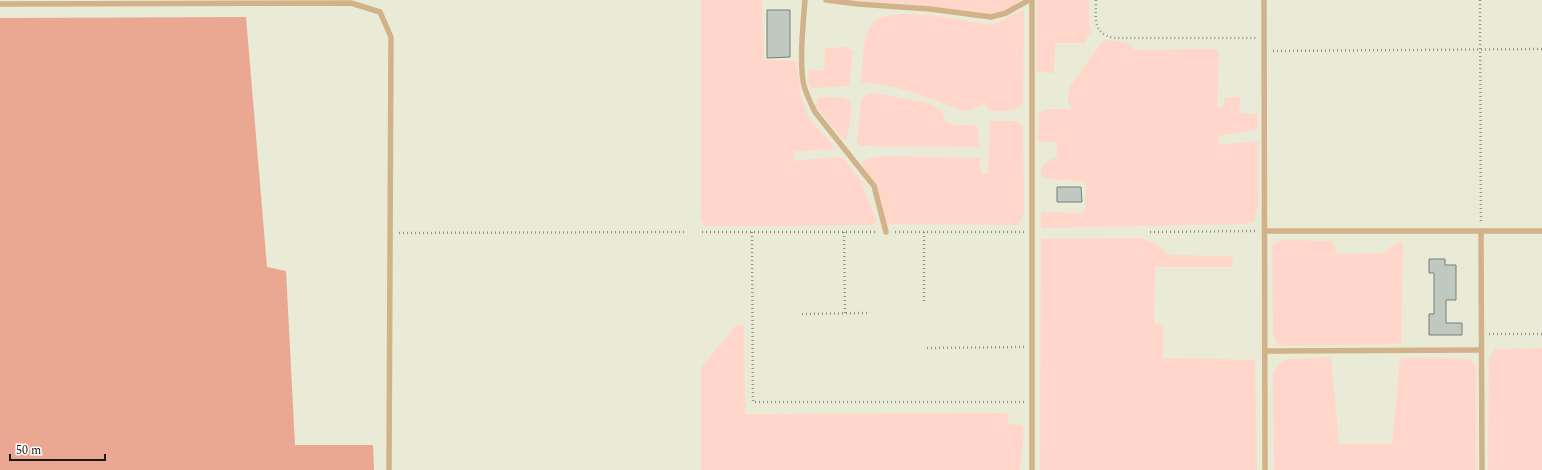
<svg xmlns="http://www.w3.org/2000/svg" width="1542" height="470" viewBox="0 0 1542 470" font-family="Spectral,serif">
<rect width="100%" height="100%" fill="#f6f7ea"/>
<rect fill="#eaebd7" x="0" y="0" width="1542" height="470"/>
<g fill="#ffd6c9">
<path d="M701,0H762L764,60L797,61C798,80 801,107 813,123C820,132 829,139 835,149L795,151L793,161L838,157L844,159L860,180L873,212L876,221L872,225L705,226L701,219Z"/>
<polygon points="849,0 1021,0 1008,9 993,14 979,14 909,4"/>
<polygon points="1037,0 1089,0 1089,24 1091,32 1088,35 1085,43 1055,43 1054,73 1037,72"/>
<path d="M1024,10L1023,103C1015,114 1001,111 989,110L985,104L980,105L973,109L964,111C935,100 891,82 861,83C862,69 863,40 869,28C883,0 965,22 992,25C1003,21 1012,14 1024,10Z"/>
<polygon points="1106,40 1127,43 1134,50 1215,49 1219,53 1217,107 1223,107 1225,98 1240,97 1239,113 1257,114 1258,129 1218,136 1219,145 1258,141 1258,206 1254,221 1246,224 1041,228 1041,212 1081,213 1085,210 1086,182 1048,179 1041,175 1041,168 1048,161 1057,157 1057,142 1039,142 1038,138 1039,113 1046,109 1072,109 1068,101 1069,88 1101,43"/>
<polygon points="847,47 853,51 849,86 811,88 808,81 809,69 824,71 825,48"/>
<polygon points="873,93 928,103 940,109 946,122 956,125 975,125 978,129 979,147 860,146 857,141 861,102 865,95"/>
<path d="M838,97L845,98L850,101C853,113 849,127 846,139L841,137L815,105L818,98Z"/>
<polygon points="990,121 1017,121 1023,127 1024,213 1021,221 1018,225 887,224 875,184 862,165 865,160 881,156 980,158 981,174 988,174"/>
<path d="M1140,238C1152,242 1161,246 1168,255L1233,256L1232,267H1155L1154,323L1163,327V358L1255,360L1257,470H1040L1041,239Z"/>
<polygon points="1281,240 1332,241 1337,254 1384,253 1390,247 1401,241 1403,246 1401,344 1280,346 1277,344 1273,334 1272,247 1274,244"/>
<polygon points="744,324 745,414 1007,413 1008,424 1022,425 1024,429 1020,470 701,470 701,368 735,326"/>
<polygon points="1542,348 1542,470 1488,470 1489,357 1495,349"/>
<polygon points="1331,357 1339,444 1392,444 1400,358 1459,358 1470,359 1476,367 1476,470 1274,470 1273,374 1280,363 1287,359"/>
</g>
<polygon fill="#eaa791" points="246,17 267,267 286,271 295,445 373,445 374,470 0,470 0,18"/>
<g fill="#c0c9c0" stroke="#777f76">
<polygon points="767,10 790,10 790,57 767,58"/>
<polygon points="1057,187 1081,187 1082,202 1057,202"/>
<polygon points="1429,259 1445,259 1445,265 1456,265 1456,300 1446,300 1446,323 1462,323 1462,335 1429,335 1429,314 1434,314 1434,273 1429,273"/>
</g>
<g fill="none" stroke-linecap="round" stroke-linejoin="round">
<g stroke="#93938a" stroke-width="2.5" stroke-dasharray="1 3" stroke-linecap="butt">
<path d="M1096,0C1096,19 1092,33 1114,38H1256"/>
<polyline points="1480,0 1481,223"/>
<polyline points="1273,51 1542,49"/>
<polyline points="702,232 878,232"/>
<polyline points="752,232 753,402 1025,402"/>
<polyline points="844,232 845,313"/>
<polyline points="895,232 1024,232"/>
<polyline points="924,232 924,303"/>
<polyline points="1150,232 1256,231"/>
<polyline points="399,233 686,232"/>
<polyline points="802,314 867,313"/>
<polyline points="1489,334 1542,334"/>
<polyline points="927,348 1025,347"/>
</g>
<g stroke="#d2b289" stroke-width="5.5">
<path d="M805,0C803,24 799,64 804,86C807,96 811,104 815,112L874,186L886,232"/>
<polyline points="826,0 858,4 930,9 991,17 1006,13 1029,0"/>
<polyline points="1264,0 1265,470"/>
<polyline points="0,4 351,3 380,12 391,37 389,470"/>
<polyline points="1265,231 1542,231"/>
<polyline points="1481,231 1482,470"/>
<polyline points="1265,351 1481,350"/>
<polyline points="1032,470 1032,0"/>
</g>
</g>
<path d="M10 454v6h95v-6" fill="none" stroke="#181814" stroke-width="2"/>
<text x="16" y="454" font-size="12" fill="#181814" stroke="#ffffff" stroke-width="3" paint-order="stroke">50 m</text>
</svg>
